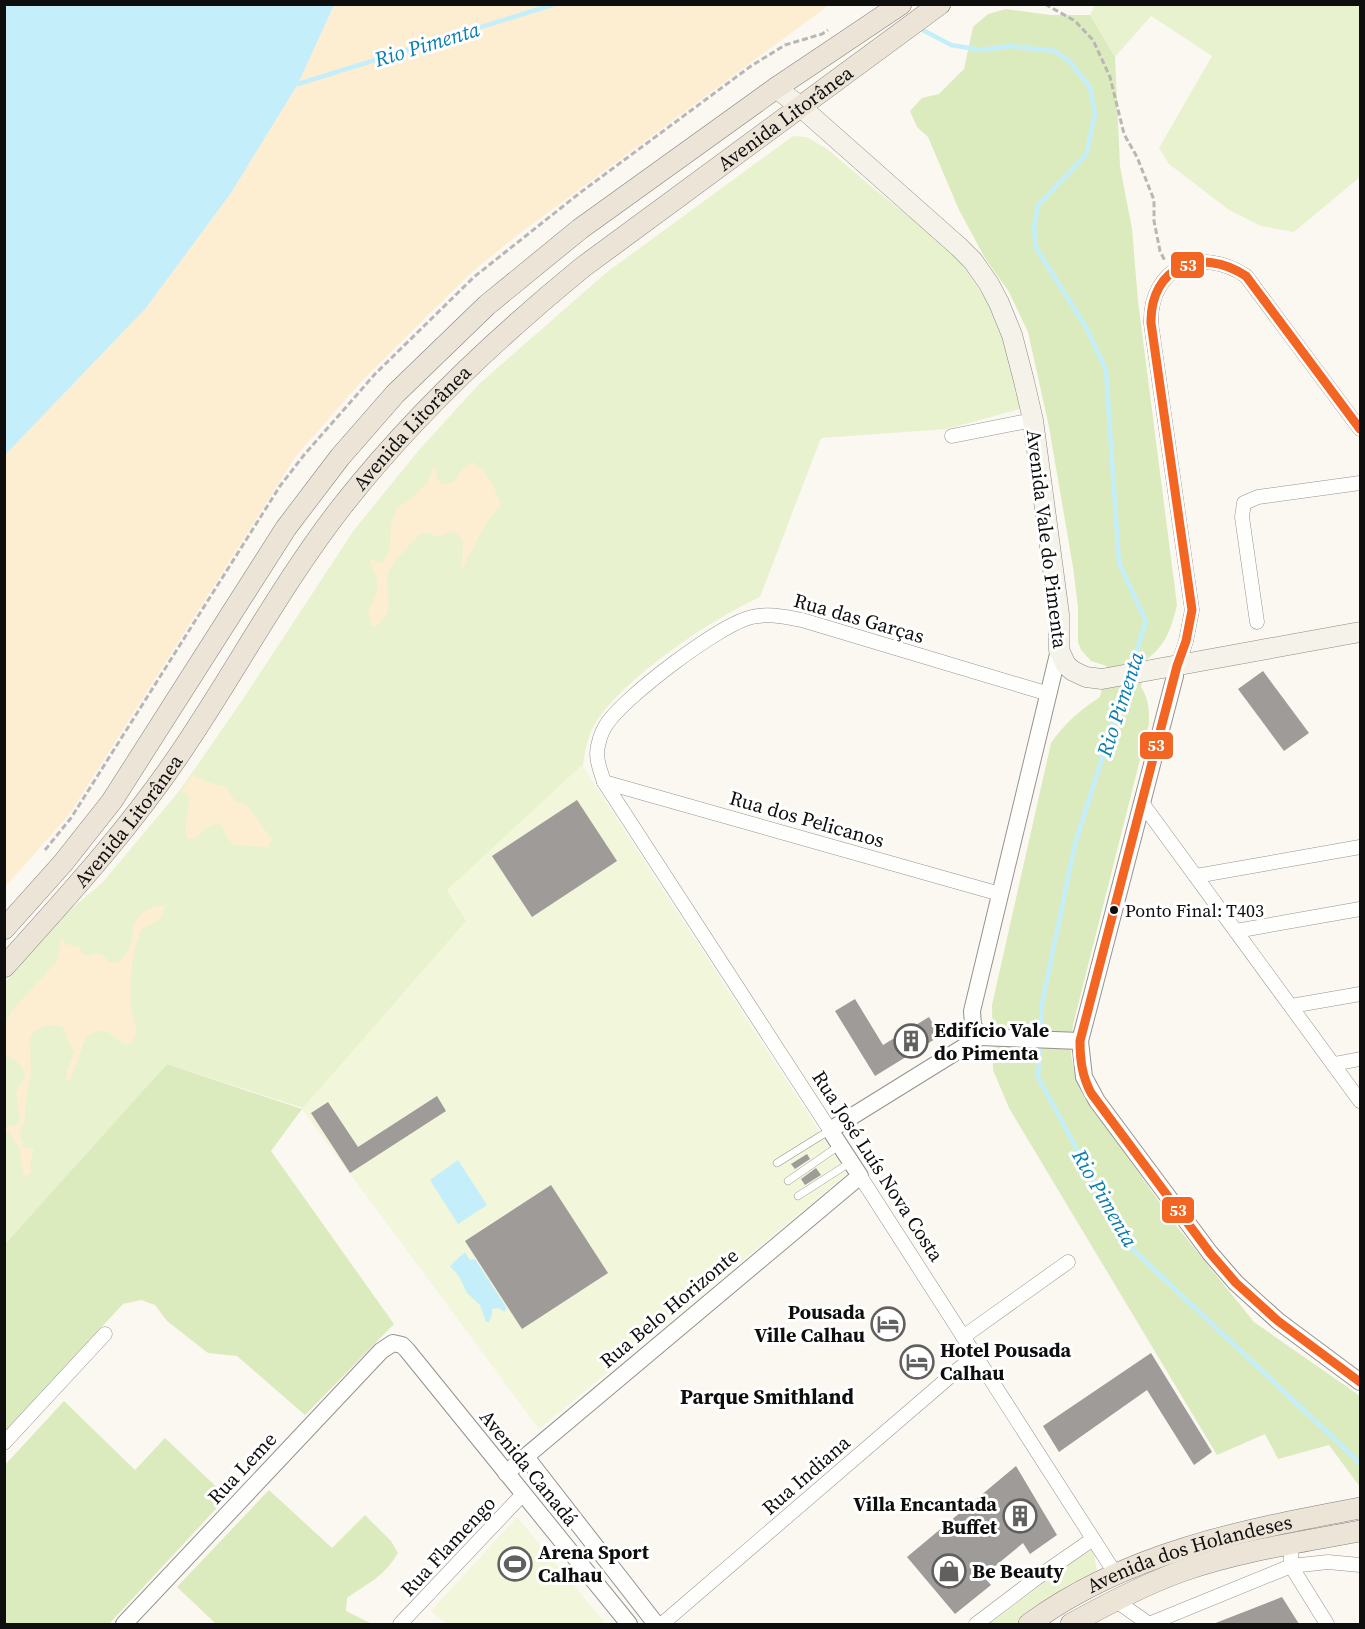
<svg xmlns="http://www.w3.org/2000/svg" width="1365" height="1629" viewBox="0 0 1365 1629" font-family="'Source Serif 4',serif">
<rect width="100%" height="100%" fill="#fbf8f2"/>
<g fill="#e9f2cf">
<polygon points="1095,4 1360,5 1360,177 1294,232 1261,226 1229,210 1169,164 1159,148 1212,56 1151,16 1115,57 1090,15"/>
<path d="M793,136L806,137L826,148L872,187L942,243L962,264L998,318L1023,408L947,429L821,438L760,597C710,620 630,674 598,719C588,733 585,750 583,766L448,892L467,922L303,1108L167,1064L5,1244V982L59,919L102,883L180,790L243,699L354,530L419,450L479,384L607,272Z"/>
<polygon points="1093,1549 1097,1572 1072,1583 1015,1624 989,1624 1056,1573"/>
</g>
<g fill="#dbebbd">
<path d="M1006,9L1050,15H1090L1115,57L1120,166L1132,229L1138,301L1177,605C1171,629 1166,645 1146,660L1141,687C1149,699 1149,710 1149,724L1073,1025L1071,1055L1075,1075L1089,1102L1174,1223L1254,1322L1360,1396V1487L1329,1445L1278,1459L1265,1434L1217,1455L1009,1108L993,1070L992,1005L1051,743C1064,724 1080,710 1100,697L1107,666L1091,661L1081,650L1078,642V607L1073,567L1049,427L1028,332L1009,292L985,258L959,210L928,137L917,127L910,111L922,98L939,94L964,69L973,27L988,14Z"/>
<polygon points="167,1064 302,1109 271,1151 394,1324 305,1415 237,1356 208,1353 167,1321 155,1305 141,1300 123,1304 5,1431 5,1244"/>
<polygon points="64,1401 135,1470 165,1438 227,1497 109,1624 5,1624 5,1465"/>
<path d="M269,1490L332,1548L365,1515L391,1541L398,1553C382,1579 370,1581 347,1598L346,1611L372,1624H216L177,1587Z"/>
</g>
<g fill="#fdedd1">
<polygon points="334,5 829,5 519,234 472,272 429,314 361,382 296,456 69,815 5,887 5,455 146,308 231,193 298,84"/>
<path d="M473,462C489,474 495,487 501,505L487,521L462,569L463,543L458,534L451,532L439,537L431,534L421,533C414,542 393,560 390,569C380,590 403,612 372,627L368,610C382,587 379,583 369,559L383,563L390,549L391,524L397,508L412,498L428,482L434,465L438,480L442,484L453,483L463,469Z"/>
<path d="M193,775L204,781L226,787L235,801L248,806L272,840L268,847L234,845L227,838L221,824C209,824 203,830 195,839L187,838C182,822 192,809 188,794L181,792Z"/>
<path d="M165,905C159,926 157,919 142,929C131,951 129,984 131,1009C132,1016 137,1024 136,1032C136,1037 133,1040 130,1044H124L111,1034L104,1031H97L86,1037L71,1078L66,1083L67,1071L74,1052L69,1044L64,1028L56,1025L44,1026L33,1032L30,1038L31,1073L25,1105V1119L19,1134L24,1147L34,1149L30,1165L31,1173L24,1177L19,1147L8,1131H5V1128L16,1125L20,1121L16,1092L25,1077C23,1068 15,1057 5,1055V1026L12,1010L57,961L62,936L65,944L79,947L83,954L89,956C99,951 103,954 109,962L117,963C146,944 116,911 165,905Z"/>
</g>
<g fill="#f2f6da">
<polygon points="582,765 847,1174 539,1429 302,1109 466,921 447,890"/>
<polygon points="517,1517 606,1624 447,1624 431,1611"/>
</g>
<g fill="#c4effa">
<polygon points="5,4 334,5 298,84 231,193 146,308 5,455"/>
<polygon points="458,1160 487,1205 458,1224 430,1180"/>
<polygon points="465,1252 470,1260 475,1259 506,1307 505,1312 498,1308 492,1309 492,1315 489,1322 486,1322 480,1305 467,1293 460,1278 450,1266"/>
</g>
<g fill="none" stroke-linecap="round" stroke-linejoin="round">
<g stroke="#c4effa" stroke-width="4.5">
<polyline points="682,4 689,4"/>
<polyline points="919,28 951,45 981,50 1010,46 1055,51 1070,62 1090,87 1095,114 1086,155 1038,205 1034,228 1036,248 1086,327 1106,370 1119,563 1146,621 1131,669"/>
<polyline points="298,84 555,4"/>
<polyline points="1040,1035 1042,1004 1075,844 1127,680"/>
<polyline points="1040,1043 1038,1077 1129,1246 1360,1463"/>
</g>
</g>
<g fill="#9e9b98">
<polygon points="1263,671 1309,733 1284,751 1238,689"/>
<polygon points="577,800 617,861 532,917 492,856"/>
<polygon points="855,999 883,1045 929,1017 940,1036 875,1076 835,1011"/>
<polygon points="437,1096 446,1111 350,1173 311,1113 328,1102 358,1147"/>
<polygon points="807,1154 810,1159 795,1169 791,1164"/>
<polygon points="816,1168 821,1175 805,1185 801,1179"/>
<polygon points="551,1185 608,1273 522,1329 465,1241"/>
<polygon points="1151,1353 1212,1452 1194,1465 1147,1390 1059,1452 1043,1426"/>
<polygon points="1016,1466 1057,1535 1030,1554 1023,1543 983,1576 991,1585 955,1614 907,1557"/>
<polygon points="1282,1597 1299,1624 1213,1624"/>
</g>
<g fill="none" stroke-linecap="round" stroke-linejoin="round">
<defs>
<g id="service">
<polyline points="777,1163 830,1130"/>
<polyline points="788,1181 840,1145"/>
<polyline points="798,1196 851,1162"/>
</g>
<g id="minor">
<polyline points="952,436 1033,420"/>
<polyline points="1257,622 1242,517 1244,503 1258,497 1360,483"/>
<path d="M1176,671L1186,641L1192,610L1151,323C1150,266 1201,246 1246,276L1360,429"/>
<polyline points="604,782 1000,894"/>
<polyline points="1142,803 1360,1101"/>
<polyline points="1196,876 1360,847"/>
<polyline points="1236,931 1360,909"/>
<polyline points="1291,1006 1360,994"/>
<polyline points="1334,1064 1360,1059"/>
<path d="M830,1130L604,782C600,769 594,756 599,742C600,737 603,730 606,725C624,697 720,624 752,617C769,613 785,617 802,620L1049,694"/>
<polyline points="860,1176 1115,1573"/>
<polyline points="963,1337 1068,1262"/>
<polyline points="4,1443 105,1334"/>
<polyline points="1291,1544 1291,1566 1327,1624"/>
<polyline points="1115,1600 1149,1624"/>
<polyline points="400,1624 523,1494"/>
<polyline points="662,1624 975,1355"/>
<polyline points="976,1624 1038,1577 1093,1539"/>
<polyline points="1149,1624 1291,1566 1328,1562 1360,1565"/>
</g>
<g id="tertiary">
<polyline points="1175,676 1080,1041 1084,1077 1097,1101 1210,1253 1236,1283 1278,1321 1360,1382"/>
<polyline points="980,1037 973,1025 972,1011 1059,650"/>
<polyline points="980,1037 1080,1041"/>
<polyline points="526,1457 656,1624"/>
<polyline points="506,1473 860,1176 830,1130 980,1037"/>
<polyline points="124,1624 381,1351 393,1343 402,1345 407,1350 629,1624"/>
</g>
<polyline id="secondary" points="776,88 801,107 959,247 973,261 989,284 999,303 1012,335 1024,381 1033,420 1059,614 1059,650 1066,665 1073,671 1086,677 1102,679 1360,632"/>
<g id="primary">
<polyline points="4,929 63,863 112,801 286,528 340,457 395,394 487,305 580,229 776,88 901,4"/>
<path id="s1" d="M4,967C69,895 134,824 187,743C239,665 285,579 343,505C413,416 495,339 583,267L940,4"/>
<path id="s2" d="M1029,1624C1127,1552 1244,1530 1360,1508"/>
<path d="M1071,1624C1107,1604 1143,1585 1182,1571C1240,1551 1301,1542 1360,1531"/>
</g>
</defs>
<use href="#service" stroke="#959391" stroke-width="8"/>
<use href="#minor" stroke="#959391" stroke-width="15"/>
<use href="#tertiary" stroke="#959391" stroke-width="18"/>
<use href="#secondary" stroke="#8b8a87" stroke-width="21"/>
<use href="#primary" stroke="#82817e" stroke-width="22"/>
<g stroke="#b8b7b6" stroke-width="3" stroke-dasharray="6 3" stroke-linecap="butt">
<polyline points="1045,4 1075,21 1093,40 1110,77 1124,134 1137,157 1154,200 1154,221 1160,251 1165,261"/>
<polyline points="45,850 71,818 280,486 304,455 375,374 474,277 581,192 751,66 785,45 822,34 828,30"/>
</g>
<use href="#service" stroke="#fefefd" stroke-width="7"/>
<use href="#minor" stroke="#fefefd" stroke-width="14"/>
<use href="#tertiary" stroke="#fefefd" stroke-width="16"/>
<use href="#secondary" stroke="#f5f2ea" stroke-width="20"/>
<use href="#primary" stroke="#ede4d8" stroke-width="21"/>
<defs>
<path id="bus-1" d="M1360,429L1246,276C1201,246 1150,266 1151,323L1192,610L1186,641L1177,666L1080,1041C1080,1060 1082,1076 1091,1093L1210,1253L1236,1283L1278,1321L1360,1382"/>
</defs>
<use href="#bus-1" stroke="#fff" stroke-width="14"/>
<use href="#bus-1" stroke="#f26522" stroke-width="9"/>
</g>
<defs>
<symbol id="building-ring" viewBox="-11 -11 22 22"><circle r="9.5" fill="#fff" stroke="#61605e" stroke-width="1.5"/><path d="M-4-6H4V6H1V3H-1V6H-4ZM-2.5-4.3h1.7v1.8h-1.7ZM.8-4.3h1.7v1.8H.8ZM-2.5-1h1.7V.8h-1.7ZM.8-1h1.7V.8H.8Z" fill="#61605e"/></symbol>
<symbol id="hotel-ring" viewBox="-11 -11 22 22"><circle r="9.5" fill="#fff" stroke="#61605e" stroke-width="1.5"/><path d="M-6-4.5h1.5V1H6V5H4.5V3h-9V5H-6ZM-4 0a1.8 1.8 0 1 1 3.6 0ZM.5 0V-2.5h3Q6-2.5 6 0Z" fill="#61605e"/></symbol>
<symbol id="stadium-ring" viewBox="-11 -11 22 22"><circle r="9.5" fill="#fff" stroke="#61605e" stroke-width="1.5"/><path d="M0-5a6.5 5 0 1 0 0 10a6.5 5 0 1 0 0-10ZM-3.5-1.8h7v3.6h-7Z" fill="#61605e"/></symbol>
<symbol id="shop-ring" viewBox="-11 -11 22 22"><circle r="9.5" fill="#fff" stroke="#61605e" stroke-width="1.5"/><path d="M-5-2.5h2.3a2.7 3.5 0 0 1 5.4 0H5L5.5 6h-11ZM-1.5-2.5h3a1.5 2.3 0 0 0-3 0Z" fill="#61605e"/></symbol>
</defs>
<g fill-rule="evenodd">
<use href="#building-ring" x="892" y="1022" width="38" height="38"/>
<use href="#hotel-ring" x="869" y="1305" width="38" height="38"/>
<use href="#hotel-ring" x="898" y="1343" width="38" height="38"/>
<use href="#building-ring" x="1001" y="1497" width="38" height="38"/>
<use href="#stadium-ring" x="496" y="1545" width="38" height="38"/>
<use href="#shop-ring" x="930" y="1552" width="38" height="38"/>
</g>
<circle fill="#0e0e0e" stroke="#fff" stroke-width="2" cx="1114" cy="910" r="5"/>
<g text-anchor="middle" dominant-baseline="central" stroke-width="6" stroke-linejoin="round" paint-order="stroke">
<g font-size="18" fill="#0e0e0e" stroke="#fff" text-anchor="start">
<text x="1125" y="910">Ponto Final: T403</text>
</g>
<g font-size="20" fill="#0e0e0e" stroke="#fff">
<text stroke="none"><textPath href="#s1" startOffset="1164">Avenida Litorânea</textPath></text>
<text stroke="none"><textPath href="#s1" startOffset="678">Avenida Litorânea</textPath></text>
<text transform="translate(1047 539) rotate(83)">Avenida Vale do Pimenta</text>
<text transform="translate(859 618) rotate(16)">Rua das Garças</text>
<text transform="translate(807 819) rotate(16)">Rua dos Pelicanos</text>
<text stroke="none"><textPath href="#s1" startOffset="192">Avenida Litorânea</textPath></text>
<text transform="translate(878 1166) rotate(57)">Rua José Luís Nova Costa</text>
<text transform="translate(669 1308) rotate(-40)">Rua Belo Horizonte</text>
<text transform="translate(242 1468) rotate(-47)">Rua Leme</text>
<text transform="translate(529 1468) rotate(51)">Avenida Canadá</text>
<text transform="translate(806 1475) rotate(-41)">Rua Indiana</text>
<text transform="translate(448 1546) rotate(-47)">Rua Flamengo</text>
<text stroke="none"><textPath href="#s2" startOffset="177">Avenida dos Holandeses</textPath></text>
</g>
<g font-size="20" font-weight="bold" fill="#0e0e0e" stroke="#fff" text-anchor="start">
<text x="934" y="1030">Edifício Vale<tspan x="934" dy="23">do Pimenta</tspan></text>
<text x="865" y="1312" text-anchor="end">Pousada<tspan x="865" dy="23">Ville Calhau</tspan></text>
<text x="940" y="1350">Hotel Pousada<tspan x="940" dy="23">Calhau</tspan></text>
<text x="997" y="1504" text-anchor="end">Villa Encantada<tspan x="997" dy="23">Buffet</tspan></text>
<text x="538" y="1552">Arena Sport<tspan x="538" dy="23">Calhau</tspan></text>
<text x="972" y="1571">Be Beauty</text>
</g>
<g font-size="21" font-style="italic" fill="#097ead" stroke="#fff">
<text transform="translate(427 44) rotate(-17)">Rio Pimenta</text>
<text transform="translate(1120 704) rotate(-72)">Rio Pimenta</text>
<text transform="translate(1105 1198) rotate(60)">Rio Pimenta</text>
</g>
<g font-size="21" font-weight="bold" fill="#0e0e0e" stroke="#fff">
<text x="767" y="1396">Parque Smithland</text>
</g>
</g>
<g stroke="#fff" stroke-width="2">
<rect x="1170" y="251" width="35" height="28" rx="6" fill="#f26522"/>
<rect x="1139" y="731" width="35" height="29" rx="6" fill="#f26522"/>
<rect x="1161" y="1196" width="34" height="28" rx="6" fill="#f26522"/>
</g>
<g font-size="16" text-anchor="middle" font-weight="bold" fill="#fff">
<text x="1188" y="271">53</text>
<text x="1156" y="751">53</text>
<text x="1178" y="1216">53</text>
</g>
<rect width="1365" height="1629" fill="none" stroke="#0e0e0e" stroke-width="12"/>
</svg>
